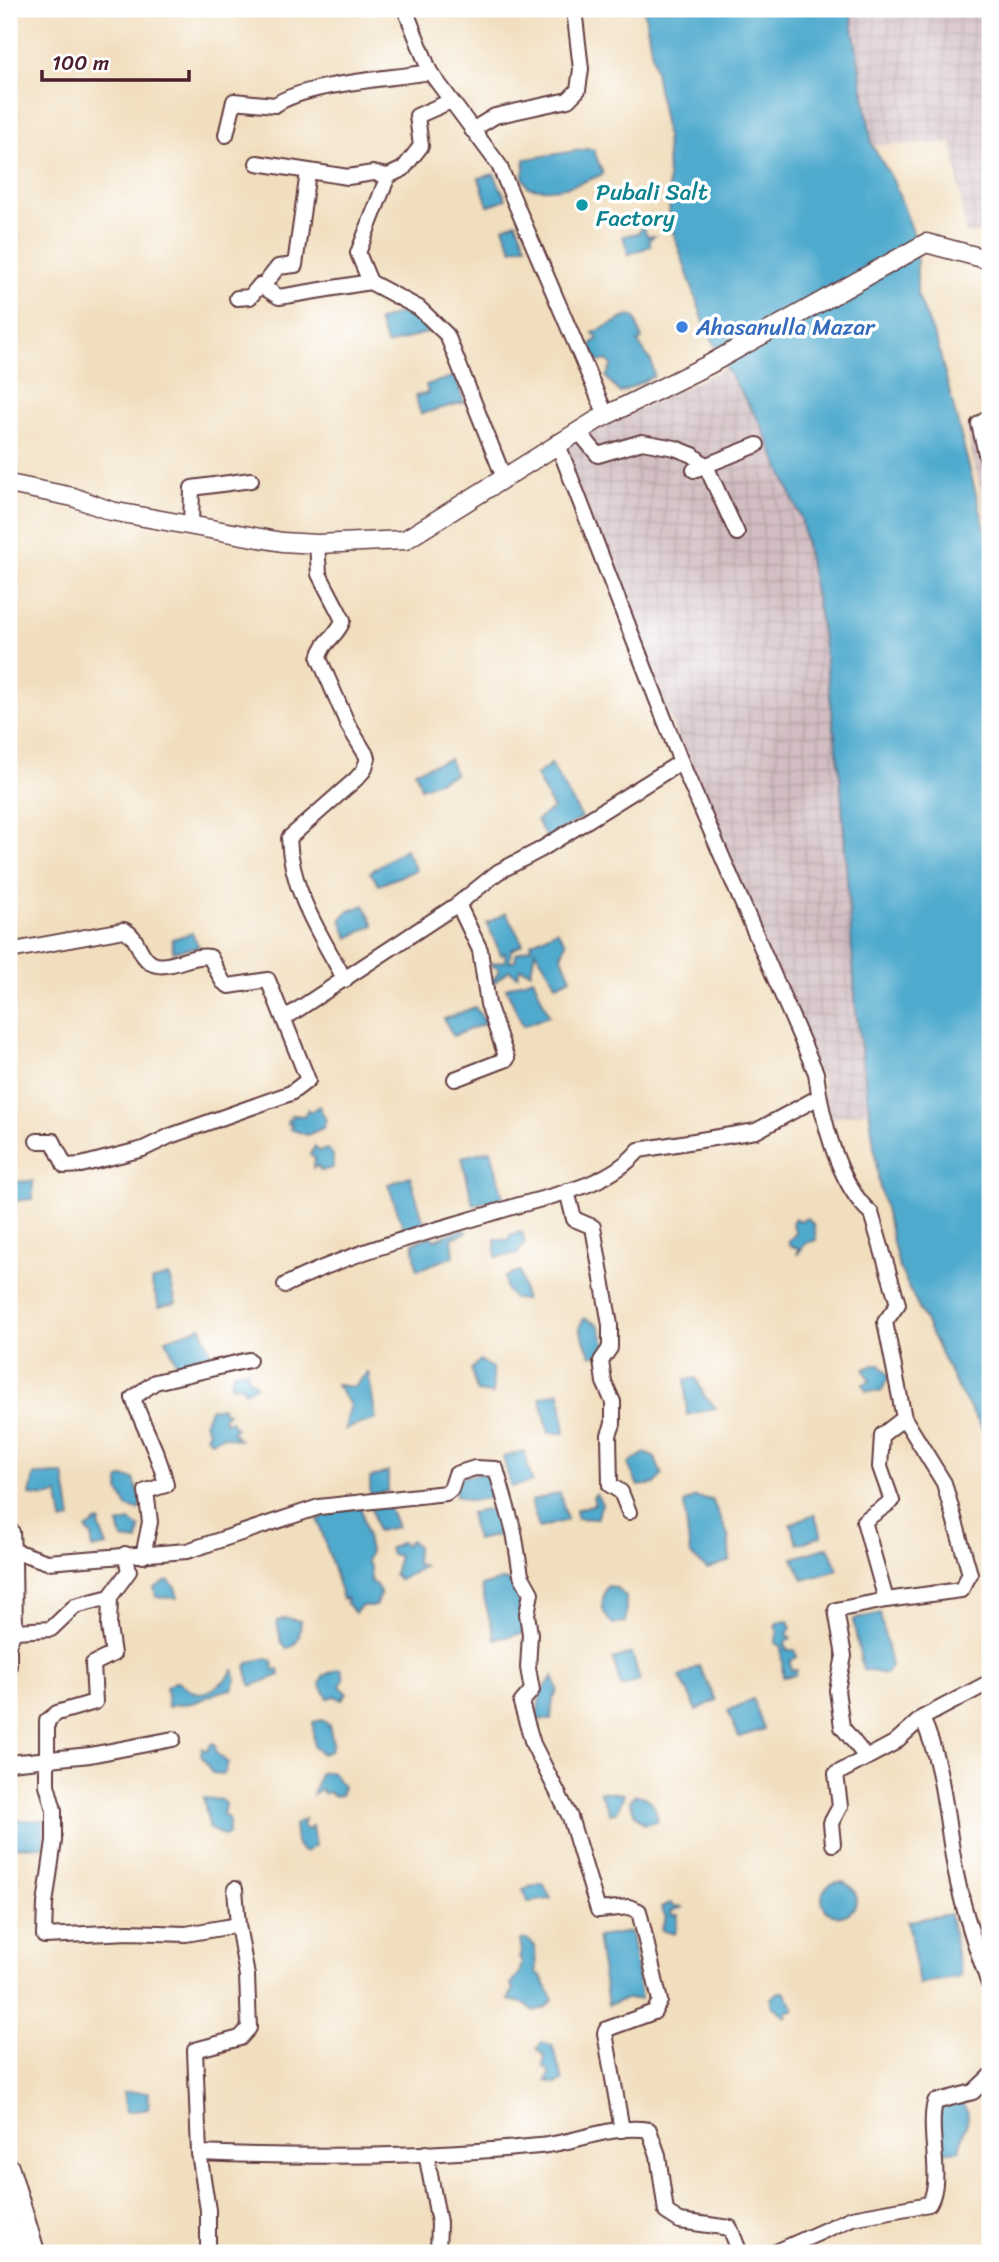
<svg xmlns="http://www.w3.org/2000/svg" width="999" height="2262" viewBox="0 0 999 2262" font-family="Sriracha,sans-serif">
<defs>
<pattern id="industrial-grid" width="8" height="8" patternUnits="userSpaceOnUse" patternTransform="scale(1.75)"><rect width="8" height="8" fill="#d2bec2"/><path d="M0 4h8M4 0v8" fill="none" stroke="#b6a3a7"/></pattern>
</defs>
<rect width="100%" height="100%" fill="#fff"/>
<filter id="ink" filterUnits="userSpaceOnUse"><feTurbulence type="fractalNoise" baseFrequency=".0143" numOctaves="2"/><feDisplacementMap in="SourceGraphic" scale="14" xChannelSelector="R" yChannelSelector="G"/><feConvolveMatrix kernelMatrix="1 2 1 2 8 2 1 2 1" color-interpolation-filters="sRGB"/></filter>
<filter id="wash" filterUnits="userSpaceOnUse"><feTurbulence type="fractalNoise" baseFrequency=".00686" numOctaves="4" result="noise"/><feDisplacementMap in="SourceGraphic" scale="28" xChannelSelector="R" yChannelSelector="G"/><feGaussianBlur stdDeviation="1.57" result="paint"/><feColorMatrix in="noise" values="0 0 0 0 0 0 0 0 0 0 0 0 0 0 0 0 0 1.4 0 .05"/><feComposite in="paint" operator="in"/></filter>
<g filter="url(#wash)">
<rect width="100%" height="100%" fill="#f1debe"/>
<g fill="url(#industrial-grid)">
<polygon points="850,9 990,9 990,232 966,233 952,143 872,145"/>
<polygon points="726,368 762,426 801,517 821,624 840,775 856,1010 869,1111 823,1120 823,1080 797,1039 561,444"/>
<polygon points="990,414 990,532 966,427"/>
</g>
<g fill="#50aace" stroke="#4d647c" stroke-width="2">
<polygon points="644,9 850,9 872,145 894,182 917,243 917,294 937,343 990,548 990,1441 958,1389 899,1267 879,1184 856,1010 840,775 821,624 801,518 762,426 726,368 705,325 670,223 666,134"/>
<path d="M588,149H593L603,174C580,184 553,194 528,187L523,177L525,159Z"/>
<polygon points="494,174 506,199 488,206 479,178"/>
<polygon points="516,222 526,245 512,249 503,227"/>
<polygon points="643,226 647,236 654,236 649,240 651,246 627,255 628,251 623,236 638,233"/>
<polygon points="412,309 429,332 387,345 378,321"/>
<polygon points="630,315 635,318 642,339 638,342 652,363 654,376 620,393 606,377 612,365 607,360 598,362 591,345 598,338 593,333"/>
<polygon points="455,376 464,402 421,414 415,396 428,393 426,385"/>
<polygon points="449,759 455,774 421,788 415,771"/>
<polygon points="551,764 582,818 546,838 537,820 553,809 536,775"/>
<polygon points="405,849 416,870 379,885 370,872"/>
<polygon points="364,905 374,925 348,938 341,919 347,912"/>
<polygon points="506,913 523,944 511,950 509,962 516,960 515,954 532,947 531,943 557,930 566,943 561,955 571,978 557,985 535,950 531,972 520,968 517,976 509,970 490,986 489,980 496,977 499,969 489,964 505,961 505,953 501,955 487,923"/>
<polygon points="192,933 199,947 173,951 172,939"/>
<polygon points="533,978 549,1016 523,1026 506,988"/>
<polygon points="475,1007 486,1023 453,1036 444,1019"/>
<polygon points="319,1106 326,1120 323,1128 307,1135 290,1129 292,1123 287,1124 288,1119 293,1118 291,1115 304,1116 308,1109 310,1112"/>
<polygon points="315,1146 319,1151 327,1149 333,1155 333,1168 321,1171 318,1166 313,1168 315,1158 310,1155"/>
<polygon points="491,1150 503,1197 473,1205 462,1157"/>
<polygon points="410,1176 424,1223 417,1225 419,1231 406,1235 388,1184"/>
<polygon points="33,1181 33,1199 12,1201 11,1182"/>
<polygon points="795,1218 799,1221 808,1218 814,1225 816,1240 806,1243 797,1255 799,1248 790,1246 788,1242 796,1233 792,1223"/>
<polygon points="462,1229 467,1232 452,1238 454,1256 417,1270 413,1243 431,1236 434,1240"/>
<polygon points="522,1232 525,1243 517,1254 496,1257 495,1239 509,1240 510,1235"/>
<polygon points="520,1271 525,1300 514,1299 506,1290 505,1277"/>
<polygon points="169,1276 176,1303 159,1307 151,1281"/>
<polygon points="584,1318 599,1325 606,1345 601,1353 591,1356 579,1328"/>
<polygon points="201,1327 212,1357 180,1371 166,1339"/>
<polygon points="480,1360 492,1368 493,1394 477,1392 471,1370"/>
<polygon points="874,1365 880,1365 889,1376 881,1392 866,1391 863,1384 870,1381 864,1369"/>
<polygon points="247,1370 248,1377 256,1385 244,1392 242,1385 230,1386 233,1372"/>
<polygon points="368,1372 376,1419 345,1429 350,1405 336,1385 354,1387"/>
<polygon points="696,1378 704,1396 716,1408 687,1415 685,1380"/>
<polygon points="560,1392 565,1433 549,1433 540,1397"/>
<polygon points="222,1407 222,1411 228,1413 223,1417 225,1422 231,1421 236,1428 232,1431 239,1440 222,1436 211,1441 206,1435 209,1432 204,1423 210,1409"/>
<polygon points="524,1451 532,1482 511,1487 503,1457"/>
<polygon points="645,1453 655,1458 662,1475 655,1484 638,1486 628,1464"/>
<polygon points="388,1472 388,1491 370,1495 370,1478"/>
<polygon points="491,1472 497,1497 470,1501 456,1496 455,1489 461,1477"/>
<polygon points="64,1474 71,1519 62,1521 58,1494 45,1497 30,1495 34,1475"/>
<polygon points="123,1477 134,1479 141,1502 139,1510 127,1507 119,1491 119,1480"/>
<polygon points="560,1493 567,1520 539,1528 531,1501"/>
<polygon points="596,1494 602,1504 596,1519 577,1518 576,1510 595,1504 593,1497"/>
<polygon points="695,1497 712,1500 728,1535 730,1561 707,1569 690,1554 684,1503"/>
<polygon points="387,1503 397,1527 377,1531 371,1507"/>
<polygon points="361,1507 370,1552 366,1562 370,1566 371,1582 376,1585 381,1595 375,1606 361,1606 355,1613 346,1603 347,1598 343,1599 318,1520 332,1512"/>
<polygon points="493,1509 499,1535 476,1540 470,1513"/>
<polygon points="814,1514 822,1536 798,1544 790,1524"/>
<polygon points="98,1521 101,1522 99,1526 107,1546 92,1549 92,1536 86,1529"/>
<polygon points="130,1521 140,1528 138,1541 122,1539 118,1524"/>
<polygon points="410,1540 417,1546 416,1564 424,1566 400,1580 394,1574 399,1556 391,1554 389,1549 401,1542 405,1545"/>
<polygon points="828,1547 838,1570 803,1580 793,1558"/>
<polygon points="168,1580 175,1587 178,1598 156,1597 154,1588"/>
<polygon points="502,1580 522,1583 527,1592 518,1597 526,1633 495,1639 481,1586"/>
<path d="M607,1586L615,1587L626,1597V1622L614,1625C600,1612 600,1603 607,1586Z"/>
<polygon points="880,1613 891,1666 886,1674 863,1670 853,1620"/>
<path d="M286,1618L301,1621C300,1632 300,1644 287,1649L281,1642L277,1621Z"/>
<polygon points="788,1621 791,1628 787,1634 791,1639 785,1642 786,1650 795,1650 797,1657 790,1661 791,1670 797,1670 795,1675 783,1677 781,1647 775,1643 778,1631 775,1626 778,1622"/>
<polygon points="632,1653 640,1681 621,1687 613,1659"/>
<polygon points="267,1658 273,1661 274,1670 279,1670 280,1675 251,1686 246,1666 250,1662"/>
<polygon points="699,1666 716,1700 697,1710 680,1677"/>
<polygon points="337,1669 341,1669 344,1679 340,1686 347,1693 341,1700 335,1696 328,1698 320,1684 323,1676"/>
<path d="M233,1670L236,1679L233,1689C218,1690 208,1698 195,1702C186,1705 178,1702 168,1707L166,1687L176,1681C182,1684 187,1689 192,1691C207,1698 226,1681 233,1670Z"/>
<polygon points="553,1676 558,1690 553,1699 551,1720 536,1719 541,1693"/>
<polygon points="753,1699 764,1729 739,1737 728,1711"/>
<polygon points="322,1720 329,1725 333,1743 330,1751 322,1754 314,1746 313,1722"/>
<polygon points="212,1743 215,1744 216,1753 228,1763 224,1774 212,1773 201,1755 202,1748 207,1751"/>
<polygon points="332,1772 343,1787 341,1795 334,1796 328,1792 324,1794 321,1789 313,1795 320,1773"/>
<polygon points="600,1791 624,1794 617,1812 610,1814"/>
<path d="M635,1795C651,1795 656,1807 658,1821L644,1824L635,1815L630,1801Z"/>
<polygon points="203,1798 222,1800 225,1804 223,1814 229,1819 229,1834 224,1836 210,1829"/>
<path d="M304,1819L302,1827L309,1830L312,1826L315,1846L305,1852C293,1847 296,1835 294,1825Z"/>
<polygon points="44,1820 44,1846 9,1847 9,1821"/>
<circle cx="839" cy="1899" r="17"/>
<polygon points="543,1883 551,1899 528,1902 523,1889"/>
<polygon points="671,1903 672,1906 683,1907 671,1911 672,1915 678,1915 675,1934 661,1930 666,1918 661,1908"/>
<polygon points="950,1914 961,1977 919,1984 908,1921"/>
<polygon points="631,1932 641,1999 626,1999 608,2005 597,1937"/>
<polygon points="527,1939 535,1946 536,1973 541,1976 553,2000 545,2008 534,2011 526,2004 508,2000 514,1989 511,1984 519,1974 522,1963 519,1957 522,1952 520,1940"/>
<polygon points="779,1992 784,1992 794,2007 794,2011 787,2011 786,2017 771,2005 771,1998"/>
<polygon points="542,2042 552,2045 563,2081 556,2084 546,2081 550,2073 543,2066 545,2057 537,2049"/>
<polygon points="123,2092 149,2092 148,2109 126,2112"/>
<path d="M952,2104H963C976,2119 959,2132 960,2150L938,2152L939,2110Z"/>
</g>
</g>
<g filter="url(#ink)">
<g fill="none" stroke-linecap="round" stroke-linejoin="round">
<defs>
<g id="minor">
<polyline points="405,9 430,72"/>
<polyline points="472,130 495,116 568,100 578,90 581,69 574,9"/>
<path d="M226,135L234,101L275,105C307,83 389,79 430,72L499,165L606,415"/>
<polyline points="257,163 348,177 373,173 388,176"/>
<polyline points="370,282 419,308 447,335 504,478"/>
<polyline points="263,286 278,267 295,265 308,172"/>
<polyline points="237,298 250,297 260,285 279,297 370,282 358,253 388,176 403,169 421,146 417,116 451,101"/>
<polyline points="990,417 979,424 990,471"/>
<polyline points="578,431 598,455 642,442 675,448 693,455 706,466 737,533"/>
<path d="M557,442L681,762L816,1073C821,1115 838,1185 871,1213L898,1304L885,1322L904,1418L944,1483L970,1574L961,1590L886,1600L864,1521L892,1501L880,1467L882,1435L904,1418"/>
<polyline points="694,470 757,445"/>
<polyline points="191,526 192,488 251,480"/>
<path d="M317,544L319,574L343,620C338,636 323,640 319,658L348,725L368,758L364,770L356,779L289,838C291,891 320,934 345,980"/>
<path d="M9,951L124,930C139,937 138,955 151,963C167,972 192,953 210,957L223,982L229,986L268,980L308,1080L291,1093L170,1136L143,1149L81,1165L65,1166L53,1141H37"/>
<polyline points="285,1018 458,904 498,872 540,850 681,762"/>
<polyline points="455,1079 507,1059 488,1004 480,950 458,904"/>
<polyline points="567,1191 574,1219 593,1227 610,1325 610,1348 601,1361 604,1382 613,1402 613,1424 609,1435 610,1485 621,1492 629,1512"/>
<path d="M285,1285C354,1250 435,1231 509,1208C553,1195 609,1186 639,1150L756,1131L819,1097"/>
<polyline points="9,1529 12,1532 13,1552"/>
<polyline points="9,1552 18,1552 47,1562 187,1551 319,1507 446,1493 451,1489 456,1474 475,1468 496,1469 514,1532 521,1575 531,1593 527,1614 530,1634 528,1668 532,1690 521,1703 533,1744 570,1817 598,1910 629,1907 639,1911 660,2001 654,2012 607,2029 605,2033 622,2130"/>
<polyline points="10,1552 14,1560 15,1631"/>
<path d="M143,1556L150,1522L146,1491L166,1485C160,1455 143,1427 133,1398L155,1382L249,1360"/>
<polyline points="110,1597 109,1627 113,1654 93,1664 95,1702 57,1713 47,1721 47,1785 54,1810 54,1841 45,1904 44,1936 129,1932 186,1934 238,1925 235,1889"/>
<polyline points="9,1642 15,1631 51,1629 75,1606 110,1597 129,1571 125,1554"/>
<polyline points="9,1651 9,1666"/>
<polyline points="922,1718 990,1682"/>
<polyline points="866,1757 842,1727 837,1690 844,1656 836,1610 886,1600"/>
<polyline points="9,1763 90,1755 173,1739"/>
<path d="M833,1844L831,1823L840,1806L836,1774L894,1743L922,1718C944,1766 946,1822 956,1874C964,1913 977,1950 990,1987"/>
<path d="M238,1925L247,1976L249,2028L240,2038L195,2050L199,2153C312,2158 426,2157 539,2146C575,2143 613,2124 649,2130L658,2155L666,2212L680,2221L730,2228L740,2253"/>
<polyline points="199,2153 208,2210 208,2253"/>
<polyline points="426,2153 439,2223 438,2253"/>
<path d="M774,2253L852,2218L929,2204C944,2180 927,2133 935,2102L973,2092L990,2076"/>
</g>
<polyline id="major" points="9,484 73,497 111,511 282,542 317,544 405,540 597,420 710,364 926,243 990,260"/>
<g id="highway">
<polyline points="9,2168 35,2253"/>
<polyline points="9,2229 16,2253"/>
</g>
</defs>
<use href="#minor" stroke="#633c41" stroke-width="18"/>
<use href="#major" stroke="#633c41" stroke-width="21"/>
<use href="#highway" stroke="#633c41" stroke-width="23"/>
<use href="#minor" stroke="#fff" stroke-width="14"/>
<use href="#major" stroke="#fff" stroke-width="18"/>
<use href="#highway" stroke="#fff" stroke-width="19"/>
</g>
</g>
<circle fill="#0f9aa8" stroke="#fff" stroke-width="2.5" cx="582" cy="205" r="7"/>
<circle fill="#3f7fe0" stroke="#fff" stroke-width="2.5" cx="682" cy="327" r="7"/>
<g text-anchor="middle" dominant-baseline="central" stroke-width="7" stroke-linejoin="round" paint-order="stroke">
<g font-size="23" fill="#0d838f" stroke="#fff" text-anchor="start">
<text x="596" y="192">Pubali Salt<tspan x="596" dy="26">Factory</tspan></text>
</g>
<g font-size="23" fill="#366cbe" stroke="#fff" text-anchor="start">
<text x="696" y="327">Ahasanulla Mazar</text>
</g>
</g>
<rect width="999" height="2262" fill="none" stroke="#fff" stroke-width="35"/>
<path d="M42 70v10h147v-10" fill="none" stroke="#4a1f2b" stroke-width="3.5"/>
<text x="52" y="70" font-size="21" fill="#4a1f2b" stroke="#ffffff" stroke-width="5" paint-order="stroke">100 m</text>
</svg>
